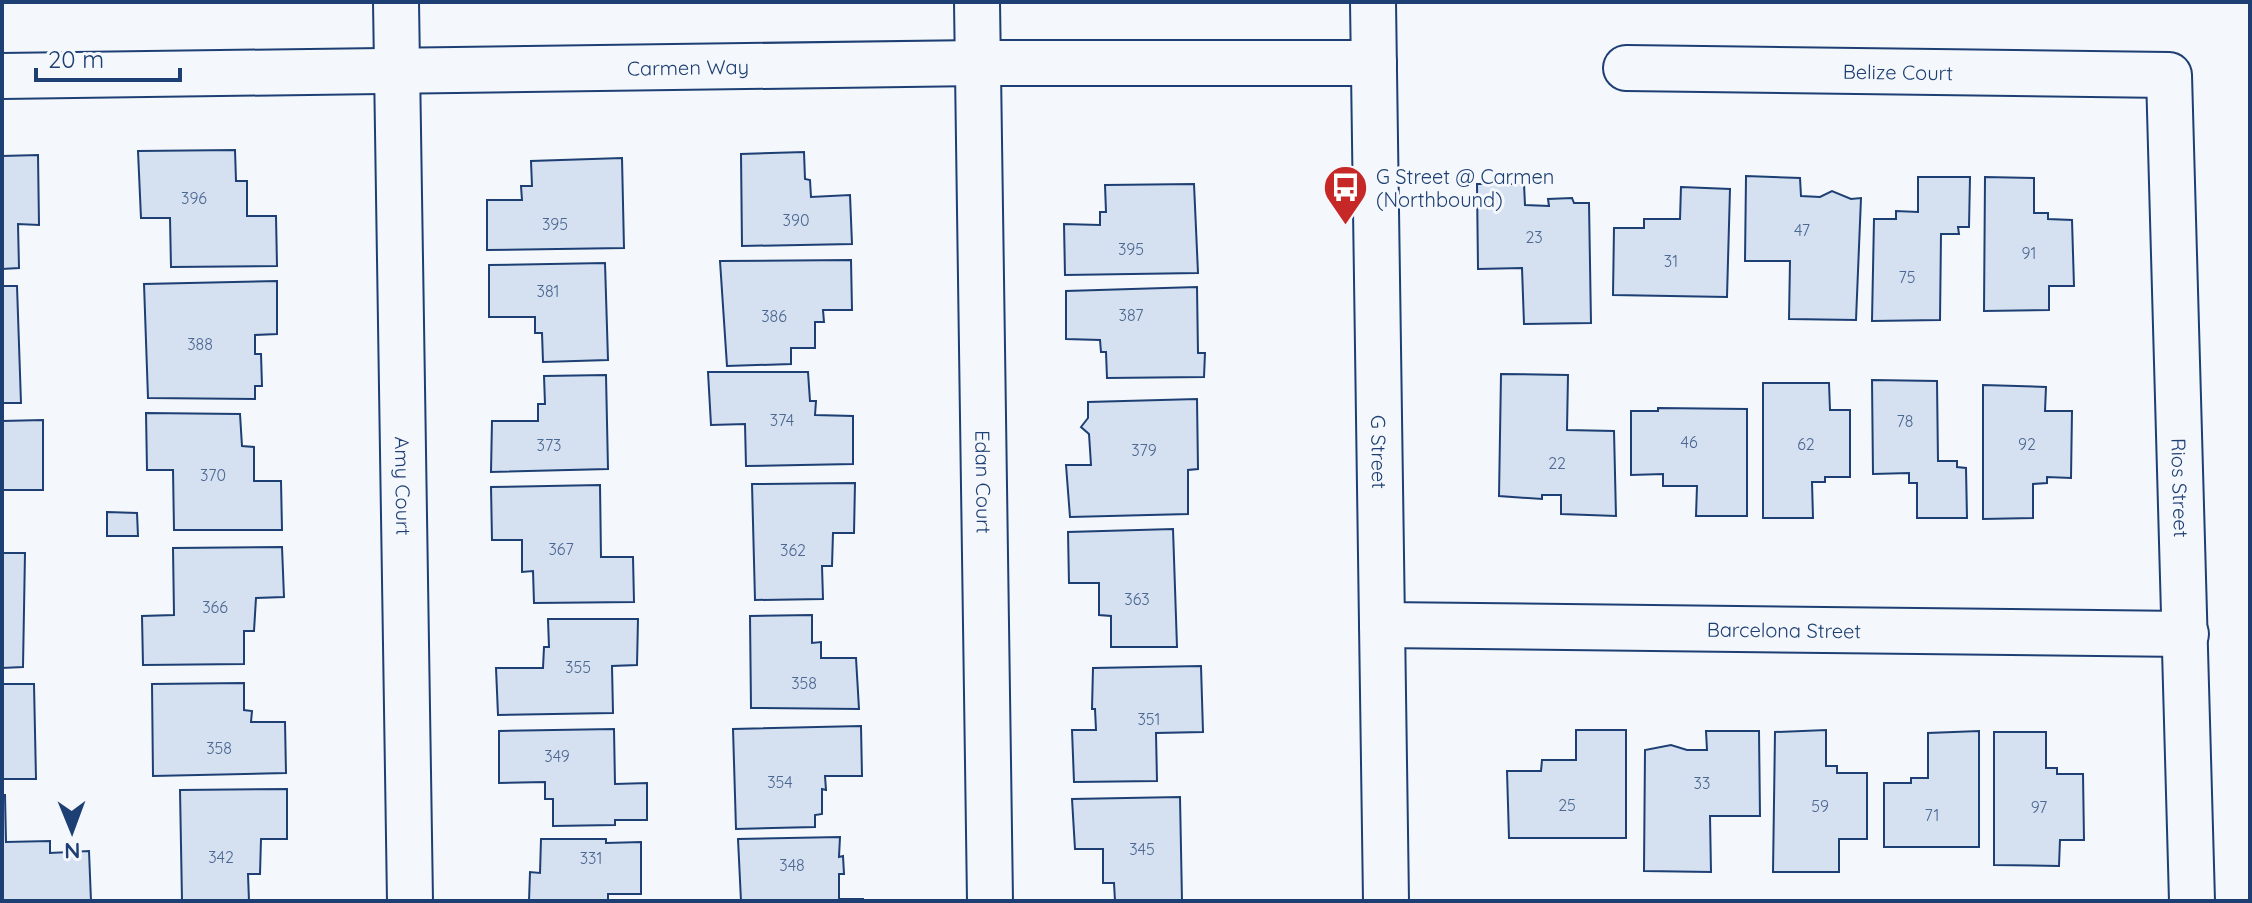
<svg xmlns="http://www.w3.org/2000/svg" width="2252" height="903" viewBox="0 0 2252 903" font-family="Quicksand,sans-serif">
<rect width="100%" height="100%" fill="#f4f7fb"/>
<g fill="#d5e0f0" stroke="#1d3f73" stroke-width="2">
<polygon points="235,150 236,181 247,181 247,216 276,216 277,266 171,267 170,218 141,218 138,151"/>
<polygon points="804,152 805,179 810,180 811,197 850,195 852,244 742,246 741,154"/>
<polygon points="38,155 39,225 18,224 19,268 2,269 2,156"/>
<polygon points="622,158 624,248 487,250 487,200 522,200 521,186 532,186 531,161"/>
<polygon points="1746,176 1800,178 1801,196 1820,197 1832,191 1851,199 1861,198 1856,320 1789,319 1790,261 1745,261"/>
<polygon points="1918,177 1970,177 1969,227 1958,227 1959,234 1941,234 1940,320 1872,321 1874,219 1896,219 1896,211 1918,212"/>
<polygon points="1985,177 2034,178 2034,213 2048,213 2048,219 2072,220 2074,286 2049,286 2049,310 1984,311"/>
<polygon points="1194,184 1198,273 1065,275 1064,224 1100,225 1100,212 1106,212 1105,185"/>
<polygon points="1477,184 1524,184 1525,205 1549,206 1548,199 1572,198 1574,203 1589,203 1591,323 1524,324 1522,268 1478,269"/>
<polygon points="1681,187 1730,189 1727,297 1613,295 1614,228 1644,228 1644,219 1680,219"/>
<polygon points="851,260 852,310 823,310 824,322 815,322 815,348 791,348 791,364 727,366 720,261"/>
<polygon points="605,263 608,360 543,362 542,333 535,333 535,317 489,317 489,265"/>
<polygon points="277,281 277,334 255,335 255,354 261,354 262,386 255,386 255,399 148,398 144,284"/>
<polygon points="2,286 17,286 21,403 2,403"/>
<polygon points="1197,287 1198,353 1205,353 1204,377 1107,378 1106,352 1101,352 1100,340 1066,339 1066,291"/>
<polygon points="708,372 808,372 810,401 816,401 815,415 853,416 853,464 746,466 745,424 711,425"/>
<polygon points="1501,374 1568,375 1567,430 1614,431 1616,516 1561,514 1561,495 1542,495 1542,499 1499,496"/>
<polygon points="606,375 608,469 491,472 492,421 538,421 538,404 545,404 544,376"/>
<polygon points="1872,380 1937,381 1938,461 1957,461 1957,467 1966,468 1967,518 1917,518 1917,483 1909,483 1909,473 1873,474"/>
<polygon points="1763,383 1829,383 1830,410 1850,410 1850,477 1825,477 1825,482 1812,482 1813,518 1763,518"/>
<polygon points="1983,385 2046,387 2045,411 2072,411 2071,478 2047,477 2047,483 2033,484 2033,518 1983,519"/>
<polygon points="1197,399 1198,469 1188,470 1188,514 1070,517 1066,465 1091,465 1089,434 1081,427 1088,418 1088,402"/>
<polygon points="1658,408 1747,409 1747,516 1696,516 1697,486 1663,486 1663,474 1631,475 1631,411 1658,411"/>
<polygon points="146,413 240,414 242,446 254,447 254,481 281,481 282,530 174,530 173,470 147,470"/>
<polygon points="43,420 43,490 2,490 2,421"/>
<polygon points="855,483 854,533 833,533 832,566 822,566 823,599 755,600 752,484"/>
<polygon points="600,485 601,557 633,557 634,602 534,603 533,571 522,572 522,540 492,540 491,487"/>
<polygon points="107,512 137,513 138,536 107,536"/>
<polygon points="1173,529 1177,647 1111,647 1111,616 1099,615 1099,583 1069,583 1068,532"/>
<polygon points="282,547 284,597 256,598 254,631 244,631 244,664 143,665 142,616 174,615 173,548"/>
<polygon points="2,553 25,553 23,667 2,668"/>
<polygon points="812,615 812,643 821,642 821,658 856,658 859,709 751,708 750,616"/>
<polygon points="548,619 638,619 637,665 612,666 613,713 498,715 496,668 543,668 544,647 549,647"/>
<polygon points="1201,666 1203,732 1156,733 1157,781 1074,782 1072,730 1096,730 1095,709 1092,709 1093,668"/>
<polygon points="244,683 244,710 252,711 251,722 285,722 286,773 153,776 152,684"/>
<polygon points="2,684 34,684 36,779 2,779"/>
<polygon points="861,726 862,776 825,776 826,790 822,789 822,814 815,815 815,827 736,829 733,729"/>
<polygon points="614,729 615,784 647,783 647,820 615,820 615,825 553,826 553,799 545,799 545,782 499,783 499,731"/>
<polygon points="1576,730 1626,730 1626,838 1509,838 1507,771 1541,771 1542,760 1576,760"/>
<polygon points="1826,730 1826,766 1837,766 1837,773 1867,773 1867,839 1839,839 1839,872 1773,872 1775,732"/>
<polygon points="1706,731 1759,731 1760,816 1710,816 1711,872 1644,871 1645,750 1671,745 1687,750 1707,750"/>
<polygon points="1979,731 1979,847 1884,847 1884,783 1911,783 1911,778 1928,778 1928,733"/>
<polygon points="1994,732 2046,732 2046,768 2057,768 2057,774 2083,774 2084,840 2060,840 2059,866 1994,865"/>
<polygon points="287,789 287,839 261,839 260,874 248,874 249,901 182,901 180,790"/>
<polygon points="2,795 5,795 6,842 50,841 50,853 89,851 91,901 2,901"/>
<polygon points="1180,797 1182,901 1115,901 1114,883 1103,883 1103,849 1075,849 1072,799"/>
<polygon points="840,837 839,857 843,856 844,874 839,874 839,899 863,899 863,901 741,901 738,839"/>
<polygon points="541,839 606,839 606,843 641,842 641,894 608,894 608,901 529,901 530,872 540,873"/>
</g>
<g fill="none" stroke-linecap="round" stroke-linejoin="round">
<defs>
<g id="street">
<path id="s1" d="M396,2L410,901"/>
<path id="s2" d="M977,2L990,901"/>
<path id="s3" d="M1373,2L1386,901"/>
<path id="s4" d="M1626,68L2169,75L2192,901"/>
<path id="s5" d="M2,76L978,63H1374"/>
<path id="s6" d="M1382,625L2186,634"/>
</g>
</defs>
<use href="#street" stroke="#1d3f73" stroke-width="48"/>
<use href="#street" stroke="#f4f7fb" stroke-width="44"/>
</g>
<defs>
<symbol id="bus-pin" viewBox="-11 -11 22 30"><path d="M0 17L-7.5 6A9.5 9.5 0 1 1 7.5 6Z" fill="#c62828" stroke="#f4f7fb"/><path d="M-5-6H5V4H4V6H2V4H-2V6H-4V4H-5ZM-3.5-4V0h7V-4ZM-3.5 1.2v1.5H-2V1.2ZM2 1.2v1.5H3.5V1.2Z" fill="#fff"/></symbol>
</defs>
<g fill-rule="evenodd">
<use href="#bus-pin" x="1320" y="162" width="51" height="69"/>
</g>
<g text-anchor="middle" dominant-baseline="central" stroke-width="6" stroke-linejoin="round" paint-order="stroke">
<g font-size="16" fill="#4b6792">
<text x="194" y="198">396</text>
<text x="796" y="220">390</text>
<text x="555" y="224">395</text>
<text x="1802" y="230">47</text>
<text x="1534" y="237">23</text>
<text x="1131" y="249">395</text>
<text x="2029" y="253">91</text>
<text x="1671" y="261">31</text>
<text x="1907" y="277">75</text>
<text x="548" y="291">381</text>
<text x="1131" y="315">387</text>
<text x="774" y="316">386</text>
<text x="200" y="344">388</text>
<text x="782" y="420">374</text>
<text x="1905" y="421">78</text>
<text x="1689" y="442">46</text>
<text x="1806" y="444">62</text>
<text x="2027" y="444">92</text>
<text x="549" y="445">373</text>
<text x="1144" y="450">379</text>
<text x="1557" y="463">22</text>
<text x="213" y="475">370</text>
<text x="561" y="549">367</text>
<text x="793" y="550">362</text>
<text x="1137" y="599">363</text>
<text x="215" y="607">366</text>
<text x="578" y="667">355</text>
<text x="804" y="683">358</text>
<text x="1149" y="719">351</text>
<text x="219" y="748">358</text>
<text x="557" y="756">349</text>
<text x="780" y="782">354</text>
<text x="1702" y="783">33</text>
<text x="1567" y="805">25</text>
<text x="1820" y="806">59</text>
<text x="2039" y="807">97</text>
<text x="1932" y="815">71</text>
<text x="1142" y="849">345</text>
<text x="221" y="857">342</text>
<text x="591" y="858">331</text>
<text x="792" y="865">348</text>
</g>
<g font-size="20" fill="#1d3f73" stroke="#f4f7fb">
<text stroke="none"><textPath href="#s5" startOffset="686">Carmen Way</textPath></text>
<text stroke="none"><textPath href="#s4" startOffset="272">Belize Court</textPath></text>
<text stroke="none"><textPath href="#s3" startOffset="450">G Street</textPath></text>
<text stroke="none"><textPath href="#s2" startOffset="480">Edan Court</textPath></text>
<text stroke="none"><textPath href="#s1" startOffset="484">Amy Court</textPath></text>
<text stroke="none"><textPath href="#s4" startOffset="956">Rios Street</textPath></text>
<text stroke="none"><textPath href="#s6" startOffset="402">Barcelona Street</textPath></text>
</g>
<g font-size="20" fill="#1d3f73" stroke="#f4f7fb" text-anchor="start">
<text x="1376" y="176">G Street @ Carmen<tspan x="1376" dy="23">(Northbound)</tspan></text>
</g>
</g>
<rect width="2252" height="903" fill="none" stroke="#1d3f73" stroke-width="8"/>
<g transform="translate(72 831) rotate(179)" stroke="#f4f7fb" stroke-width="6" paint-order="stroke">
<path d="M0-6L14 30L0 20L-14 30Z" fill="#1d3f73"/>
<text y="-12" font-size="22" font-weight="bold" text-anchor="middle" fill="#1d3f73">N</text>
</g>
<path d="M36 68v12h144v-12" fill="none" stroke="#1d3f73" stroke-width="4"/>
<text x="48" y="68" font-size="24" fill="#1d3f73" stroke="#f4f7fb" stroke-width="6" paint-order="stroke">20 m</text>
</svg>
